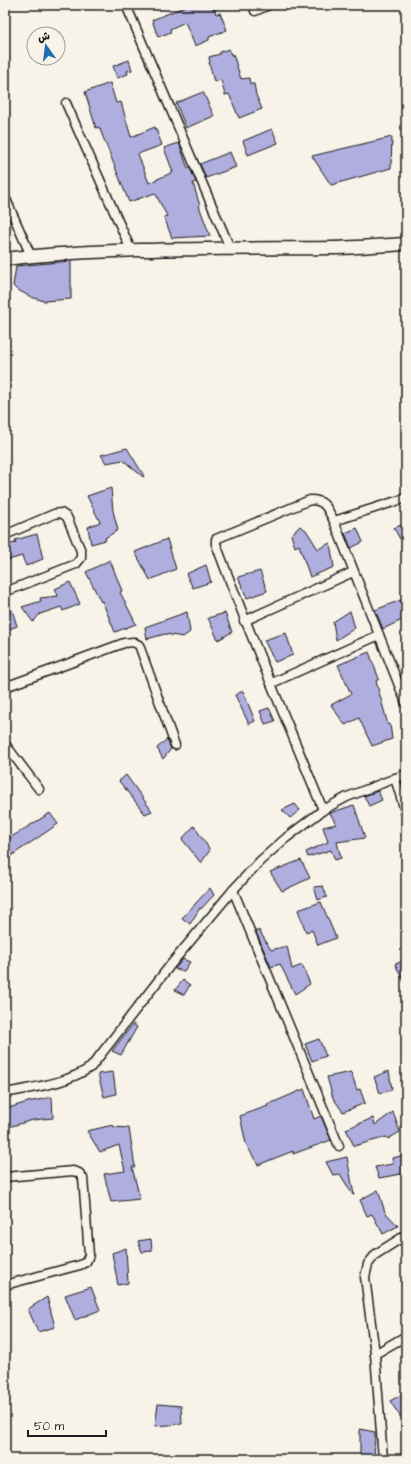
<svg xmlns="http://www.w3.org/2000/svg" width="411" height="1464" viewBox="0 0 411 1464" font-family="'Architects Daughter','Playpen Sans Arabic',sans-serif">
<rect width="100%" height="100%" fill="#f7f3e8"/>
<filter id="ink" filterUnits="userSpaceOnUse"><feTurbulence type="fractalNoise" baseFrequency=".025" numOctaves="2"/><feDisplacementMap in="SourceGraphic" scale="8" xChannelSelector="R" yChannelSelector="G"/><feConvolveMatrix kernelMatrix="1 2 1 2 8 2 1 2 1" color-interpolation-filters="sRGB"/></filter>
<g filter="url(#ink)">
<g fill="#afaedf" stroke="#1c1c1c">
<polygon points="189,5 214,5 216,14 220,13 227,30 209,37 209,40 195,46 185,22 170,29 171,32 158,37 152,20"/>
<polygon points="229,49 231,55 233,54 241,79 249,78 250,84 254,84 256,95 262,109 239,118 229,94 225,95 221,80 214,82 209,63 210,63 209,57 220,54 220,52"/>
<polygon points="129,60 132,70 127,71 128,74 117,78 113,66"/>
<polygon points="110,83 116,103 121,102 131,137 155,127 162,145 138,154 149,183 173,172 164,148 179,143 187,166 188,168 190,168 196,182 193,183 200,206 199,206 210,236 172,238 164,217 167,216 155,193 129,202 99,127 96,128 85,92"/>
<polygon points="203,92 214,116 186,128 176,103"/>
<polygon points="272,129 278,143 248,155 243,141"/>
<polygon points="392,137 391,168 331,185 312,156"/>
<polygon points="230,152 236,167 206,178 200,164"/>
<polygon points="71,261 71,299 44,301 31,297 16,289 13,286 16,266"/>
<polygon points="127,448 144,476 143,477 123,460 106,463 101,455"/>
<polygon points="111,488 113,511 118,530 105,538 106,540 91,544 88,527 100,522 87,496"/>
<polygon points="406,523 406,537 400,539 394,528"/>
<polygon points="300,526 306,530 318,549 330,543 334,567 310,577 299,545 295,547 291,535"/>
<polygon points="357,528 363,542 351,548 345,533"/>
<polygon points="37,534 43,559 26,566 22,556 5,561 5,545 16,543 15,540"/>
<polygon points="167,539 176,569 150,580 135,552"/>
<polygon points="110,560 122,591 120,592 136,624 115,632 102,601 101,602 86,572"/>
<polygon points="206,565 211,582 193,588 186,574"/>
<polygon points="260,571 267,591 247,598 238,577"/>
<polygon points="70,582 80,604 63,611 61,607 40,614 33,622 22,607 41,601 40,598 58,596 55,589"/>
<polygon points="406,598 406,618 383,629 375,610"/>
<polygon points="12,610 17,626 5,631 5,614"/>
<polygon points="350,611 355,628 336,640 333,622"/>
<polygon points="187,612 190,632 183,637 165,634 147,639 145,627"/>
<polygon points="225,613 232,632 218,640 208,618"/>
<polygon points="286,633 293,655 275,662 264,640"/>
<polygon points="369,652 379,679 376,681 388,725 390,724 392,739 372,746 359,718 345,725 331,705 351,694 338,665"/>
<polygon points="243,691 255,721 249,724 235,695"/>
<polygon points="269,708 275,721 265,724 260,711"/>
<polygon points="167,739 171,749 163,759 157,748"/>
<polygon points="126,775 152,811 145,814 119,781"/>
<polygon points="378,791 382,800 369,806 364,796"/>
<polygon points="295,804 300,810 290,818 282,810"/>
<polygon points="354,805 365,838 337,842 341,858 335,860 331,850 308,857 306,852 328,842 323,827 336,824 330,813"/>
<polygon points="50,813 58,824 5,860 5,841"/>
<polygon points="194,826 210,850 201,863 182,839"/>
<polygon points="301,860 310,878 282,891 270,872"/>
<polygon points="323,886 327,897 318,900 314,887"/>
<polygon points="210,888 214,895 201,909 200,908 190,924 182,918"/>
<polygon points="321,902 336,938 318,945 312,930 306,932 298,910"/>
<polygon points="259,930 271,950 287,946 292,969 302,965 310,984 295,994 280,964 271,967 256,932"/>
<polygon points="183,959 190,962 184,971 175,969"/>
<polygon points="406,960 406,986 395,964"/>
<polygon points="183,980 190,985 184,995 175,990"/>
<polygon points="133,1024 137,1027 121,1055 112,1051"/>
<polygon points="319,1039 326,1056 312,1061 305,1044"/>
<polygon points="389,1071 392,1090 380,1093 374,1077"/>
<polygon points="113,1072 116,1094 104,1097 98,1074"/>
<polygon points="351,1072 357,1090 360,1089 365,1103 343,1112 333,1098 327,1077"/>
<polygon points="304,1089 314,1119 321,1116 331,1140 293,1154 293,1151 258,1165 246,1144 240,1116 268,1106 267,1105"/>
<polygon points="52,1097 53,1118 33,1120 5,1128 5,1109 28,1102"/>
<polygon points="393,1112 400,1132 388,1139 387,1137 354,1146 346,1129 373,1118 375,1125"/>
<polygon points="113,1125 114,1127 129,1128 135,1167 132,1167 140,1199 111,1202 104,1174 125,1171 119,1145 100,1152 87,1131"/>
<polygon points="406,1155 406,1173 379,1178 375,1167 393,1164 392,1158"/>
<polygon points="347,1157 354,1195 353,1195 340,1174 333,1175 326,1162"/>
<polygon points="378,1190 385,1212 398,1226 383,1234 372,1214 367,1216 360,1200"/>
<polygon points="151,1239 152,1251 142,1252 138,1241"/>
<polygon points="126,1248 128,1283 118,1285 112,1253"/>
<polygon points="91,1287 100,1310 75,1320 65,1295"/>
<polygon points="47,1297 55,1327 38,1332 28,1309"/>
<polygon points="406,1392 406,1425 390,1401"/>
<polygon points="158,1404 181,1406 182,1424 155,1426"/>
<polygon points="360,1429 375,1432 374,1459 360,1459"/>
</g>
<g fill="none" stroke-linecap="round" stroke-linejoin="round">
<defs>
<g id="street">
<polyline points="126,5 230,248"/>
<polyline points="255,11 269,5"/>
<polyline points="66,103 131,250"/>
<polyline points="5,197 31,256"/>
<polyline points="334,521 406,498"/>
<polyline points="5,535 54,514 61,513 67,517 81,551 81,558 76,564 5,592"/>
<polyline points="244,621 353,572"/>
<polyline points="272,683 379,635"/>
<polyline points="5,687 124,643 133,642 139,645 175,745"/>
<polyline points="5,744 39,789"/>
<polyline points="395,778 406,814"/>
<path d="M323,810C287,721 249,634 216,544V539L310,500C326,500 327,509 334,521L406,703"/>
<polyline points="233,890 339,1146"/>
<path d="M5,1093C34,1087 66,1084 91,1067L172,963L233,890L260,861L286,838L323,810L347,797L406,774"/>
<polyline points="5,1177 73,1171 79,1173 83,1178 89,1255 86,1262 80,1265 5,1285"/>
<polyline points="375,1354 406,1336"/>
<polyline points="383,1459 375,1354 365,1277 368,1264 376,1254 406,1235"/>
</g>
<path id="secondary" d="M5,259C114,247 224,249 333,248C357,248 382,245 406,244"/>
</defs>
<use href="#street" stroke="#1c1c1c" stroke-width="11"/>
<use href="#secondary" stroke="#1c1c1c" stroke-width="15"/>
<use href="#street" stroke="#f7f3e8" stroke-width="8"/>
<use href="#secondary" stroke="#f7f3e8" stroke-width="12"/>
</g>
</g>
<rect width="411" height="1464" fill="none" stroke="#f7f3e8" stroke-width="20"/>
<rect x="10" y="10" width="391" height="1444" fill="none" stroke="#1c1c1c" stroke-width="1.5" filter="url(#ink)"/>
<g transform="translate(46 46) rotate(346)"><circle r="19" fill="#f7f3e8" stroke="#9f9d96"/>
<path d="M0-3L7 15L0 10L-7 15Z" fill="#1f6fb2"/>
<text y="-6" font-size="11" font-weight="bold" text-anchor="middle" fill="#1c1c1c">ش</text>
</g>
<path d="M28 1430v6h78v-6" fill="none" stroke="#1c1c1c" stroke-width="2"/>
<text x="34" y="1430" font-size="12" fill="#1c1c1c" stroke="#f7f3e8" stroke-width="3" paint-order="stroke">50 m</text>
</svg>
